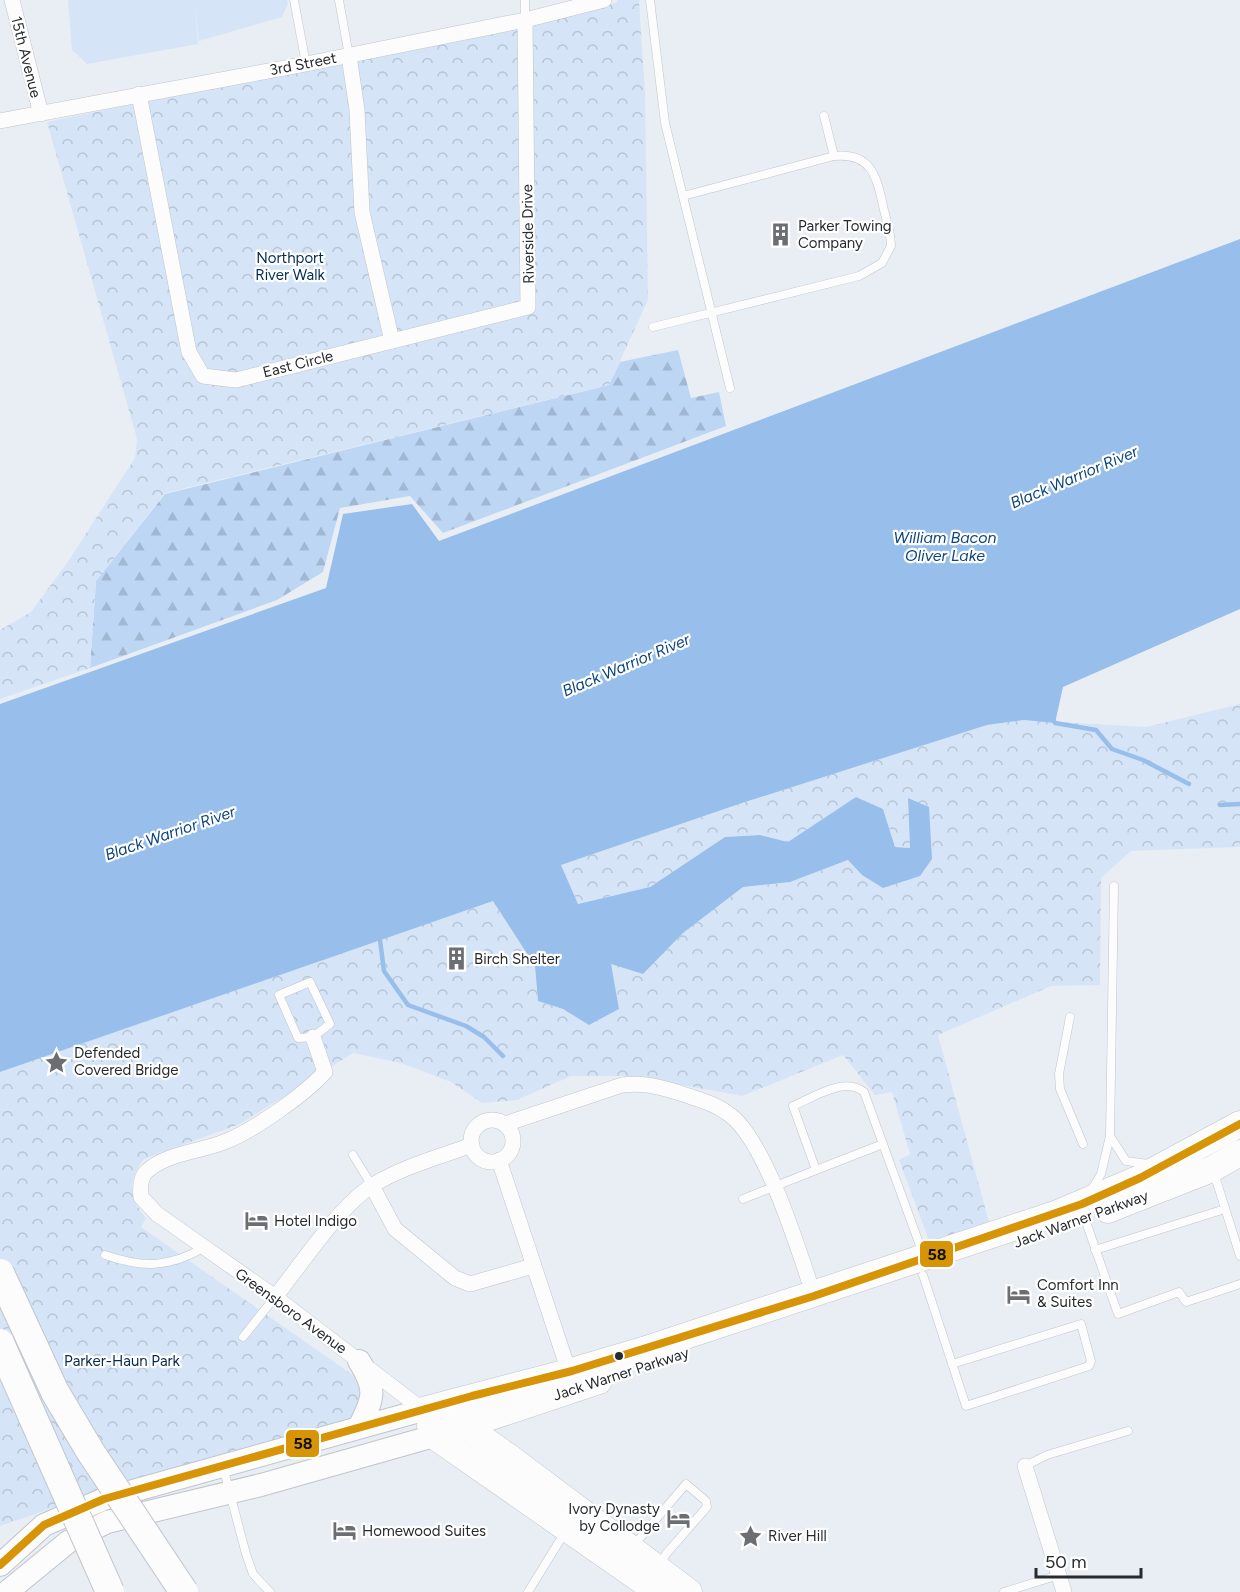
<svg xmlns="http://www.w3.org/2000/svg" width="1240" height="1592" viewBox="0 0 1240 1592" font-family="Figtree,sans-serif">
<defs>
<pattern id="forest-firs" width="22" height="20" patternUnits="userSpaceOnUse" patternTransform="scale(1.5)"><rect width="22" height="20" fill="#bcd6f4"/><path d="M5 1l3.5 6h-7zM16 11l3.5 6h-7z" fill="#a2b8d2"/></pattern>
<pattern id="park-crowns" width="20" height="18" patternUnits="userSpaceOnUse" patternTransform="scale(1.5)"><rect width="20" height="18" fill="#d5e5f7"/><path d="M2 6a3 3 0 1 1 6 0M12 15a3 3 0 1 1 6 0" fill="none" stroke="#b7c5d4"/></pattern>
</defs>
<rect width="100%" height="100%" fill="#e9eef4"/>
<polygon fill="#d5e5f7" points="68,0 287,0 288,4 282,17 199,41 195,5 198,44 87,64 72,50"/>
<polygon fill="url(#forest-firs)" points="678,350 691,398 719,392 726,426 443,533 410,496 340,508 323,572 277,600 90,668 96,581 165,494 609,385 620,362"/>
<g fill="url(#park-crowns)">
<polygon points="618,0 642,0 639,1 645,92 648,300 609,385 165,493 96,581 90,668 0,699 0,630 31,612 69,560 135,458 137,439 47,122 616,3"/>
<path d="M1240,704V847L1131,851L1101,878L1100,985L1051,986L938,1035L994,1240L936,1259L899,1160L910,1154L892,1092L875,1095L843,1055L742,1096L633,1076H571L517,1100L482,1103L451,1082L401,1063L353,1053L240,1124L144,1159C127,1180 129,1198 146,1218L141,1227L357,1378L362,1384L360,1416L85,1497L0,1526V1072L493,900L535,966L538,1001L563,1009L589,1025L619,1009L610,963L643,974L683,933L743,887L790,882L849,860L862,875L920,876L908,798L910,848L895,847L883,809L856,797L788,842L760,835L725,837L650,887L578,904L561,865L742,803L987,725L1024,720L1146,727Z"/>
</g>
<polygon fill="#98beec" points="1240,239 1240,609 1063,687 1055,723 1024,720 987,725 742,803 561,865 578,904 650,887 725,837 760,835 788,842 856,797 883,809 895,847 910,848 908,798 929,807 932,859 920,876 883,888 862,875 848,860 790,882 743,887 683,933 643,974 611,964 619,1009 589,1025 563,1009 538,1001 535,966 493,901 0,1072 0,704 326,588 343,514 412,504 439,541"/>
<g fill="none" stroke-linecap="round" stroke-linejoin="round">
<g stroke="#98beec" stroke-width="4.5">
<polyline points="1052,717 1055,723 1096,730 1112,749 1143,760 1189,784"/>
<polyline points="1220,805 1240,804"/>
<polyline points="380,940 384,971 408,1005 466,1026 484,1037 503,1056"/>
</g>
<defs>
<g id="lane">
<polyline points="294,0 306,64"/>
<polyline points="339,0 349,56"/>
<polyline points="525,0 525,20"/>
<polyline points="650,0 665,123 730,388"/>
<polyline points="824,116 834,156"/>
<path d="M653,327L859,276L882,263L891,246C891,234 887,222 884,210C877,179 873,152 834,156L683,196"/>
<polygon points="310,982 330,1024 313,1037 298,1038 279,995"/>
<polyline points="1070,1017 1059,1074 1060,1089 1083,1144"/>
<polyline points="1110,1136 1126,1161 1148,1164"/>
<path d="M883,1144L816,1170L793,1106C814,1097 845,1076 864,1092L919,1243L922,1253"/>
<polyline points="353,1155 372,1186"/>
<polyline points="1214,1173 1240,1256"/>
<polyline points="1090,1192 1101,1174 1110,1136 1114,886"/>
<polyline points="743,1199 816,1170"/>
<polyline points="1085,1219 1118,1314 1179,1292 1186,1302 1240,1284"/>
<polyline points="1095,1250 1225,1209"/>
<path d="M105,1255C143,1268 168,1268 203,1248"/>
<polyline points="923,1275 966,1406 1089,1366 1091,1361 1081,1324 952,1364"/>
<polyline points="243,1337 275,1297"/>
<polyline points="1025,1466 1047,1455 1128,1431"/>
<polyline points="223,1467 246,1554 253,1574 270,1592"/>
<polyline points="634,1545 686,1484 706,1501 707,1507 666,1554 659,1566"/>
<polyline points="528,1592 565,1532"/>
<polyline points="1004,1592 1059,1575"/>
</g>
<g id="street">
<polyline points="12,0 41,114"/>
<polyline points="349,56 357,110 362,212 392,341"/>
<polyline points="139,94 189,352 203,376 236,380 528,307 525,20"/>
<polyline points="0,121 306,64 525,20 604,0"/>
<path d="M313,1037L325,1072C304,1095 253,1131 224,1142C199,1152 167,1153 147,1171C140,1177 140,1188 141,1197L157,1214L275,1297L423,1410"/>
<circle cx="492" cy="1141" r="21"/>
<path d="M505,1124L622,1085C643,1082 659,1087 680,1093C697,1099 715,1103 730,1115C766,1142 799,1251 814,1296"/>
<polyline points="499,1160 569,1372"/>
<polyline points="372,1186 395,1229 455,1278 470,1284 533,1266"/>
<path d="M275,1297C301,1265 339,1206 373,1185C402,1167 439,1157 472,1145"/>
<polyline points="1025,1466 1064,1592"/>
</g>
<g id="secondary">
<path d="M359,1361C377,1389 374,1398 359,1427"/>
<polyline points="0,1565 44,1525 104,1499 423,1410"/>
<polyline points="7,1592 68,1542 107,1522 261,1485 434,1436"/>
</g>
<g id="primary">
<polyline points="1108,1210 1212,1169 1240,1153"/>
<polyline points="423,1410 572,1371 643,1350 1058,1213 1140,1178 1240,1124"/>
<polyline points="454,1422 465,1426 509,1457 689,1592"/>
<polyline points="430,1426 434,1436 658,1592"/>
<polyline points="434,1436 599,1381"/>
</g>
</defs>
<use href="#lane" stroke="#c1c5ca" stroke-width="9"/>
<use href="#street" stroke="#c1c5ca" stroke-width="16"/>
<use href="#secondary" stroke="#c1c5ca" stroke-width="24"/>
<use href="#primary" stroke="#c1c5ca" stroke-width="27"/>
<use href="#lane" stroke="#fcfcfd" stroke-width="8"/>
<use href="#street" stroke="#fcfcfd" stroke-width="15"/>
<use href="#secondary" stroke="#fcfcfd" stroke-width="22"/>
<use href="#primary" stroke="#fcfcfd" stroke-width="26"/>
<defs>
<g id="highway-bridge">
<polyline points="0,1273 55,1392 90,1451 184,1592"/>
<polyline points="0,1343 110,1592"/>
</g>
</defs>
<use href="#highway-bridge" stroke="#c1c5ca" stroke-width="30" stroke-linecap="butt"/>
<use href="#highway-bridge" stroke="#fcfcfd" stroke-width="28"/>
<defs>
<polyline id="bus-1" points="0,1565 44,1525 104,1499 472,1396 572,1371 814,1296 1082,1204 1140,1178 1240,1124"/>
</defs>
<use href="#bus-1" stroke="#fff" stroke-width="12"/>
<use href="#bus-1" stroke="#d89407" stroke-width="8"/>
</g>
<defs>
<symbol id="building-bare" viewBox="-9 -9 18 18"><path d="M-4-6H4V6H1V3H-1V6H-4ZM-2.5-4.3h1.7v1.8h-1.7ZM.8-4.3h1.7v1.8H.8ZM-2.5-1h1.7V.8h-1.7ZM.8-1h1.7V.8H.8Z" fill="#6b6f74" stroke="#fff" stroke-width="2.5" paint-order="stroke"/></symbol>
<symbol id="sight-bare" viewBox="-9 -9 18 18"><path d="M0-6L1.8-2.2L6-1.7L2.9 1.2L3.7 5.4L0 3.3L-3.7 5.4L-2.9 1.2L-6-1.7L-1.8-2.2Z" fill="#6b6f74" stroke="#fff" stroke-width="2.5" paint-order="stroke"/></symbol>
<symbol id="hotel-bare" viewBox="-9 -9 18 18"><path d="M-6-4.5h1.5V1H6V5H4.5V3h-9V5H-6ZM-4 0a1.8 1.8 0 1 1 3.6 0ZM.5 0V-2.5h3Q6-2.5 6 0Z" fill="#6b6f74" stroke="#fff" stroke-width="2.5" paint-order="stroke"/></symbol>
</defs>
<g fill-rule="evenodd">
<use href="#building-bare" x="764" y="218" width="33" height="33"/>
<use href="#building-bare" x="440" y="942" width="33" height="33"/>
<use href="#sight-bare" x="40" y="1046" width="33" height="33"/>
<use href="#hotel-bare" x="240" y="1204" width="33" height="33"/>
<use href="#hotel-bare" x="1002" y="1278" width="33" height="33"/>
<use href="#hotel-bare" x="662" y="1502" width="33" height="33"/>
<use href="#hotel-bare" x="328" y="1514" width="33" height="33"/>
<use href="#sight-bare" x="734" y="1520" width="33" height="33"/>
</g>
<circle fill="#272b2f" stroke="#fff" stroke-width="2" cx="619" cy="1356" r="5"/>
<g text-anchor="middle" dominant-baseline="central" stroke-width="4.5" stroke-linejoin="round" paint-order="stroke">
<g font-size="15" fill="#272b2f" stroke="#fff">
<text transform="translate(26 57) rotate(76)">15th Avenue</text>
<text transform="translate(303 64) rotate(-11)">3rd Street</text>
<text transform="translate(528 234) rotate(-91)">Riverside Drive</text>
<text transform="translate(298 364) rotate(-14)">East Circle</text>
<text transform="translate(1081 1219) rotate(-20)">Jack Warner Parkway</text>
<text transform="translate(291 1311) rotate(36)">Greensboro Avenue</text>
<text transform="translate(621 1374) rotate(-18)">Jack Warner Parkway</text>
</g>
<g font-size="15" fill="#272b2f" stroke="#fff" text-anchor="start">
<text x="798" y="226">Parker Towing<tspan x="798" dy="17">Company</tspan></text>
<text x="474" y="959">Birch Shelter</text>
<text x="74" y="1053">Defended<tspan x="74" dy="17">Covered Bridge</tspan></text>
<text x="274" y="1221">Hotel Indigo</text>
<text x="1037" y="1285">Comfort Inn<tspan x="1037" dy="17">&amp; Suites</tspan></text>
<text x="660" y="1509" text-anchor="end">Ivory Dynasty<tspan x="660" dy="17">by Collodge</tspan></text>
<text x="362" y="1531">Homewood Suites</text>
<text x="768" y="1536">River Hill</text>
</g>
<g font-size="15" fill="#042b51" stroke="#fff">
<text x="290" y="258">Northport<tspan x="290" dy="17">River Walk</tspan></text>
<text x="122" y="1361">Parker-Haun Park</text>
</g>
<g font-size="16" font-style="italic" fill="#0d457d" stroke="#fff">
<text transform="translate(1074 477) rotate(-23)">Black Warrior River</text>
<text x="945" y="537">William Bacon<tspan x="945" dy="18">Oliver Lake</tspan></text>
<text transform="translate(626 665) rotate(-23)">Black Warrior River</text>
<text transform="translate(170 833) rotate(-19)">Black Warrior River</text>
</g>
</g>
<g stroke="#fff" stroke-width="2">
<rect x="919" y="1240" width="35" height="28" rx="6" fill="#d89407"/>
<rect x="285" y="1429" width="35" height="29" rx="6" fill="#d89407"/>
</g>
<g font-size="16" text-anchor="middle" font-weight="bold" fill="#111">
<text x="937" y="1260">58</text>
<text x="303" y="1449">58</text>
</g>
<path d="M1036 1568v9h105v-9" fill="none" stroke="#272b2f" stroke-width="3"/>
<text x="1045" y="1568" font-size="18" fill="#272b2f" stroke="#ffffff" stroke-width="4.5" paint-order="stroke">50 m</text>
</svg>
